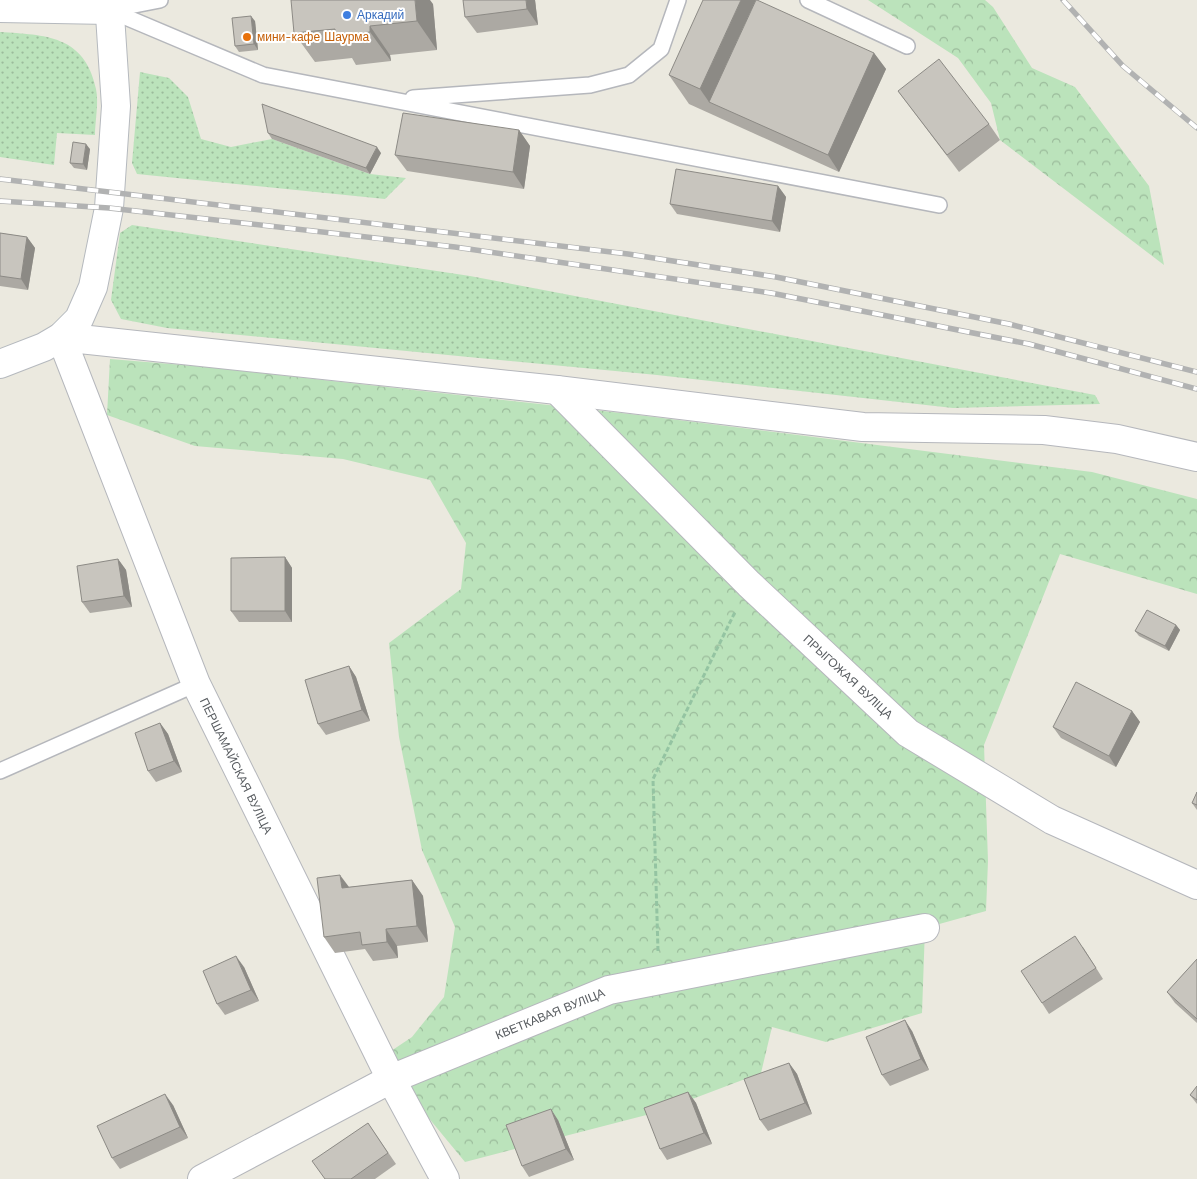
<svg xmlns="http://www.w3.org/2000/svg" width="1197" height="1179" viewBox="0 0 1197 1179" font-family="'Work Sans',sans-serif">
<defs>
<pattern id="grass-dots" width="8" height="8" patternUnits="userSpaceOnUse" patternTransform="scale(1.25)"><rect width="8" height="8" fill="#bbe3bb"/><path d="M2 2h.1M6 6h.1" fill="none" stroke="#9bbb9b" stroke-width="1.8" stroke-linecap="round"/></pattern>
<pattern id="forest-crowns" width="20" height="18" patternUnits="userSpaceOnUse" patternTransform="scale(1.25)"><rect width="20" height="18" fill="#bbe3bb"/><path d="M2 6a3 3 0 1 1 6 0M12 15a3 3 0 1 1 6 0" fill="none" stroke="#9bbb9b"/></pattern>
</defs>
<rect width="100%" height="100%" fill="#ebe9df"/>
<g fill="url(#grass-dots)">
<path d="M0,32C45,35 85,35 96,89C99,103 95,121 95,135L57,133L54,165L0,157Z"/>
<polygon points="140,72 169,78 188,97 201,139 231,147 272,139 370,174 406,178 385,199 137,174 132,163"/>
<polygon points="132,225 470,276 1095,395 1100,404 953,408 657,375 167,328 121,319 111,300 120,233"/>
</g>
<g fill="url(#forest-crowns)">
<polygon points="868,0 985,0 993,7 1032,68 1075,87 1149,186 1164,265 1000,140 991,103 958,58"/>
<polygon points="110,359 207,367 630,414 1092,472 1197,499 1197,594 1060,554 984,745 988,861 986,911 925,928 922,1013 826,1042 772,1027 761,1073 658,1112 465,1162 418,1105 391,1051 412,1037 444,997 455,927 422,850 399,737 389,643 461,589 466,543 430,480 343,459 195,446 107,415"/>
</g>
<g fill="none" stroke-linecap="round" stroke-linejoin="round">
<defs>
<g id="lane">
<polyline points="808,0 907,46"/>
<polyline points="109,10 263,75 939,205"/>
<polyline points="109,10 160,0"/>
<polyline points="413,98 590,85 629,75 661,49 678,0"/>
<polyline points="0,771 196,684"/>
</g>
<g id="street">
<polyline points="557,390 749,584 908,733 1052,820 1197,885"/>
<polyline points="202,1179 391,1079 609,990 925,928"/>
<polyline points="445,1179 391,1079 196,684 61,337 557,390 863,427 1044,430 1117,439 1197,457"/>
</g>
<g id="secondary">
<polyline points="0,8 109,10"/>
<polyline points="0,364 44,347 61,337 79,319 93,287 109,208 116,106 109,0"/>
</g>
</defs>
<use href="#lane" stroke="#b5b7bc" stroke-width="18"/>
<use href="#street" stroke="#b5b7bc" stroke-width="30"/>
<use href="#secondary" stroke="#b5b9be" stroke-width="30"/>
<polyline stroke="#94c4a2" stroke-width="3" stroke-dasharray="5 2.5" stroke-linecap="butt" points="658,951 653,779 735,612"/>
<use href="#lane" stroke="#fff" stroke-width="15"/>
<use href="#street" stroke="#fff" stroke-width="28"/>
<use href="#secondary" stroke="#fff" stroke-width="28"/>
<defs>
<g id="rail">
<polyline points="1063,0 1123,66 1197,128"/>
<polyline points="0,179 628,254 776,277 1009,324 1197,372"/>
<polyline points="0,201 109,208 455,247 771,293 1029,344 1197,389"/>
</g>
</defs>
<use href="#rail" stroke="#b1b2b2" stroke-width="5.5"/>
<use href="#rail" stroke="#fff" stroke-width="4" stroke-dasharray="11" stroke-linecap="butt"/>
</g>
<g fill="#aca9a3">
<polygon points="535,0 538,25 477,33 465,17"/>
<polygon points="433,4 437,50 390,55 391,61 356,65 352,58 315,62 294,33"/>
<polygon points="255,21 258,50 239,52 235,46"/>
<polygon points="874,53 886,69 839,172 689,104 669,75"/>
<polygon points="898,91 989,124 1000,140 959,172"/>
<polygon points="519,130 530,146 524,189 407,171 395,155"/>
<polygon points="268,133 381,153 370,174 272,139"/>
<polygon points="90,149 87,170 74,168 70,163"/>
<polygon points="778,186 786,197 780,232 677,214 670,204"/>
<polygon points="0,233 27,237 35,248 28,290 0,286"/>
<polygon points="285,557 292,568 292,622 239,622 231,611"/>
<polygon points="118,559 126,570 132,607 90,613 82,602"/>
<polygon points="1176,625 1180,630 1169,651 1139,636 1135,631"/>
<polygon points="349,666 356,677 370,721 326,735 318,724"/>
<polygon points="1132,711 1140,722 1116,767 1061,738 1053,727"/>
<polygon points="160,723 168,734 182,772 156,782 148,771"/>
<polygon points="1197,792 1197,810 1192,803"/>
<polygon points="412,880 423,896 428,942 397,946 398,958 373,961 365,949 335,953 324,937 349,887"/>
<polygon points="1083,947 1103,979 1049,1014 1042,1003"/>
<polygon points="1197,959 1197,1023 1175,1003 1167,992"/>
<polygon points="244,967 259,1001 225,1015 217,1004"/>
<polygon points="912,1031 929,1070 890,1086 882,1075"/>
<polygon points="789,1063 797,1074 812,1114 768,1131 760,1120"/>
<polygon points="1197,1086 1197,1104 1190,1095"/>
<polygon points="688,1092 696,1103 712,1144 667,1160 660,1149"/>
<polygon points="173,1105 188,1138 120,1169 112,1158"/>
<polygon points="558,1120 574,1160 529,1177 522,1166"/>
<polygon points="368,1123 396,1164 375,1179 325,1179"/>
</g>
<g fill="#8c8a85">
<polygon points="415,0 430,0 433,4 437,50 417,21"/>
<polygon points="526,0 535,0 538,25 527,9"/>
<polygon points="741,0 756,0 709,102 700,89"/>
<polygon points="251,16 255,21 258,50 254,44"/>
<polygon points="370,26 390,55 391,61 370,32"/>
<polygon points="874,53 886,69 839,172 828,155"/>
<polygon points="519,130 530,146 524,189 513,172"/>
<polygon points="86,144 90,149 87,170 83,164"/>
<polygon points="377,147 381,153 370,174 366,168"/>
<polygon points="778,186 786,197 780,232 772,221"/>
<polygon points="27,237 35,248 28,290 21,279"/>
<polygon points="285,557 292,568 292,622 285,611"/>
<polygon points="118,559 126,570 132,607 124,596"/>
<polygon points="1176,625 1180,630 1169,651 1165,646"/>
<polygon points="349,666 356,677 370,721 362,710"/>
<polygon points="1132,711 1140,722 1116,767 1109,756"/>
<polygon points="160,723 168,734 182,772 174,761"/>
<polygon points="340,875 352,891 342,888"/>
<polygon points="412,880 423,896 428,942 417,926"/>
<polygon points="386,929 397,946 398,958 387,942"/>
<polygon points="236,956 244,967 259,1001 251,990"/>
<polygon points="905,1020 912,1031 929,1070 921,1059"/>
<polygon points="789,1063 797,1074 812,1114 805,1103"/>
<polygon points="688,1092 696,1103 712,1144 704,1133"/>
<polygon points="165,1094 173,1105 188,1138 180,1127"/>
<polygon points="551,1109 558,1120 574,1160 566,1149"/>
</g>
<g fill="#c8c5be" stroke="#8c8a85">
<polygon points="291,0 415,0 417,21 370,26 370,32 336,36 335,29 294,33"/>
<polygon points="463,0 526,0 527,9 465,17"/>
<polygon points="703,0 741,0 700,89 669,75"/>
<polygon points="756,0 757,0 874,53 828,155 709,102"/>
<polygon points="251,16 254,44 235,46 232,18"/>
<polygon points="939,59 989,124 947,155 898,91"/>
<polygon points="262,104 377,147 366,168 268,133"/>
<polygon points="403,113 519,130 513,172 395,155"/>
<polygon points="73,142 86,144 83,164 70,163"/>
<polygon points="676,169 778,186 772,221 670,204"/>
<polygon points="0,233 27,237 21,279 0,276"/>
<polygon points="285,557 285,611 231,611 231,558"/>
<polygon points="118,559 124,596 82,602 77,566"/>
<polygon points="1147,610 1176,625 1165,646 1135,631"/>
<polygon points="349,666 362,710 318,724 305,680"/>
<polygon points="1076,682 1132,711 1109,756 1053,727"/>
<polygon points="160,723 174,761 148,771 135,733"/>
<polygon points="1197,792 1197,805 1192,803"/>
<polygon points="340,875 342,888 412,880 417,926 386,929 387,942 362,945 360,932 324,937 317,878"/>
<polygon points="1075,936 1096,968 1042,1003 1021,971"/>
<polygon points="236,956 251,990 217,1004 203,971"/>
<polygon points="1197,959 1197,1019 1167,992"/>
<polygon points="905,1020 921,1059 882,1075 866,1037"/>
<polygon points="789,1063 805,1103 760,1120 744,1079"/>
<polygon points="1197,1086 1197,1100 1190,1095"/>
<polygon points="688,1092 704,1133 660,1149 644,1108"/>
<polygon points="165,1094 180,1127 112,1158 97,1126"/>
<polygon points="551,1109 566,1149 522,1166 506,1125"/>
<polygon points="368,1123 388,1153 351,1179 325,1179 312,1161"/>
</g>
<circle fill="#3f7fe0" stroke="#fff" stroke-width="2" cx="347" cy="15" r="5"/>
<circle fill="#e8710a" stroke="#fff" stroke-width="2" cx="247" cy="37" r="5"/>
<g text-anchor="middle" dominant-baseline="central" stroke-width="4" stroke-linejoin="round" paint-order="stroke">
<g font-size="12" fill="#366cbe" stroke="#fff" text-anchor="start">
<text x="357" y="15">Аркадий</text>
</g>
<g font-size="12" fill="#c56008" stroke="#fff" text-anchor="start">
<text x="257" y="37">мини-кафе Шаурма</text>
</g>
<g font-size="12" fill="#585c60" stroke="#fff">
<text transform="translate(848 677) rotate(43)">ПРЫГОЖАЯ ВУЛІЦА</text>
<text transform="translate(236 766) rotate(64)">ПЕРШАМАЙСКАЯ ВУЛІЦА</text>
<text transform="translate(550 1014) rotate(-22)">КВЕТКАВАЯ ВУЛІЦА</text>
</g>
</g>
</svg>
